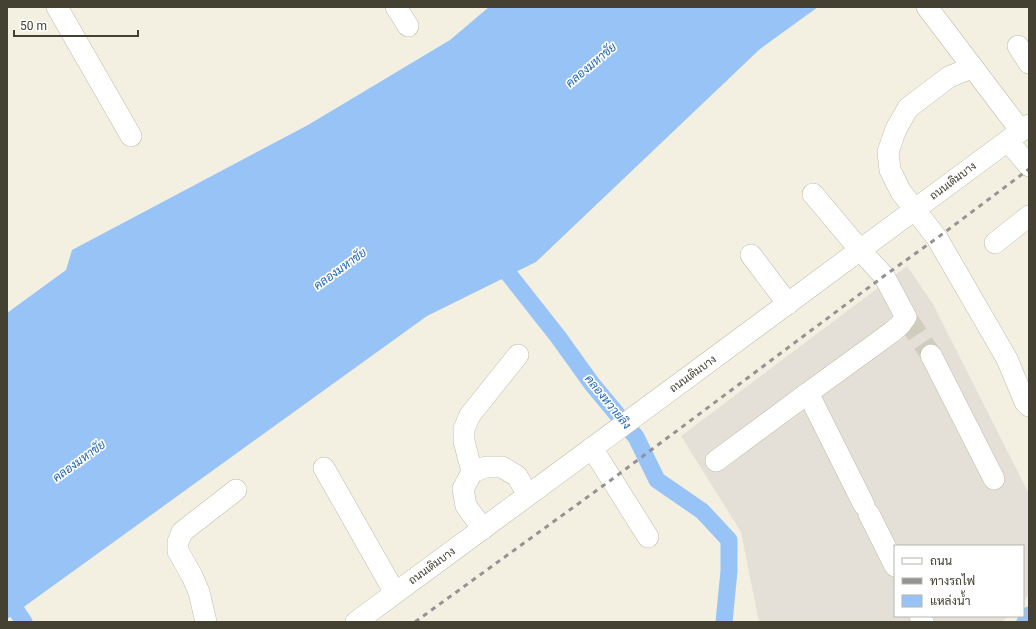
<svg xmlns="http://www.w3.org/2000/svg" width="1036" height="629" viewBox="0 0 1036 629" font-family="Roboto,Sarabun,sans-serif">
<rect width="100%" height="100%" fill="#f3f0e2"/>
<polygon fill="#e4e0d7" points="907,266 933,304 1029,494 1029,595 1023,601 1023,546 895,546 895,616 1008,616 1002,622 759,622 741,532 681,436"/>
<polygon fill="#97c3f7" points="489,7 818,7 760,49 536,262 427,316 7,619 7,313 66,270 72,250 308,125 450,40"/>
<g fill="none" stroke-linecap="round" stroke-linejoin="round">
<g stroke="#97c3f7" stroke-width="17">
<polyline points="496,258 559,338 592,384 636,437 657,480 702,511 729,540 729,571 724,622"/>
<polyline points="7,597 24,622"/>
<polyline points="1025,622 1029,615"/>
</g>
<polyline stroke="#d0cdbf" stroke-width="21" stroke-dasharray="21 10" stroke-linecap="butt" points="906,317 931,355"/>
<defs>
<g id="minor">
<polyline points="57,7 131,136"/>
<polyline points="396,7 408,26"/>
<polyline points="927,7 1021,131"/>
<polyline points="1018,46 1029,63"/>
<polyline points="973,67 949,77 908,108 896,129 888,152 890,170 901,192 937,238 1007,359 1025,402 1029,406"/>
<polyline points="1008,141 1029,166"/>
<polyline points="813,194 860,250 884,276 906,317 900,325 892,332 808,393 864,505"/>
<polyline points="995,243 1029,216"/>
<polyline points="751,255 788,304"/>
<polyline points="931,355 994,479"/>
<polyline points="592,448 648,537"/>
<polyline points="716,461 808,393"/>
<polyline points="324,468 395,593"/>
<polyline points="472,472 464,441 464,429 470,415 518,355"/>
<polyline points="869,514 895,566"/>
<polyline points="483,529 466,506 463,489 472,472 486,467 502,467 517,476 528,495"/>
<polyline points="920,616 923,622"/>
<polyline points="206,622 199,592 192,576 178,551 178,542 182,532 236,490"/>
<path d="M356,622C581,457 804,291 1029,125"/>
</g>
</defs>
<use href="#minor" stroke="#c1bca6" stroke-width="22"/>
<use href="#minor" stroke="#fff" stroke-width="21"/>
<polyline stroke="#939393" stroke-width="3" stroke-dasharray="5 5" stroke-linecap="butt" points="415,622 611,480 884,276 937,238 1029,169"/>
</g>
<g text-anchor="middle" dominant-baseline="central" stroke-width="3.5" stroke-linejoin="round" paint-order="stroke">
<g font-size="11" fill="#444032" stroke="#fff">
<text transform="translate(953 181) rotate(-37)">ถนนเดิมบาง</text>
<text transform="translate(693 374) rotate(-36)">ถนนเดิมบาง</text>
<text transform="translate(432 566) rotate(-36)">ถนนเดิมบาง</text>
</g>
<g font-size="12" font-style="italic" fill="#2266b9" stroke="#fff">
<text transform="translate(591 65) rotate(-40)">คลองมหาชัย</text>
<text transform="translate(340 269) rotate(-36)">คลองมหาชัย</text>
<text transform="translate(608 402) rotate(51)">คลองหวายลิง</text>
<text transform="translate(79 461) rotate(-36)">คลองมหาชัย</text>
</g>
</g>
<rect width="1036" height="629" fill="none" stroke="#444032" stroke-width="16"/>
<rect x="894" y="545" width="130" height="72" fill="#ffffff" stroke="#b4b3ad"/>
<rect x="902" y="558" width="20" height="6" fill="#ffffff" stroke="#b4b3ad"/>
<text x="930" y="565" font-size="12" fill="#444032">ถนน</text>
<rect x="902" y="578" width="20" height="6" fill="#939393" stroke="#b4b3ad"/>
<text x="930" y="585" font-size="12" fill="#444032">ทางรถไฟ</text>
<rect x="902" y="595" width="20" height="12" fill="#97c3f7" stroke="#b4b3ad"/>
<text x="930" y="605" font-size="12" fill="#444032">แหล่งน้ำ</text>
<path d="M14 30v6h124v-6" fill="none" stroke="#444032" stroke-width="2"/>
<text x="20" y="30" font-size="12" fill="#444032" stroke="#ffffff" stroke-width="3" paint-order="stroke">50 m</text>
</svg>
